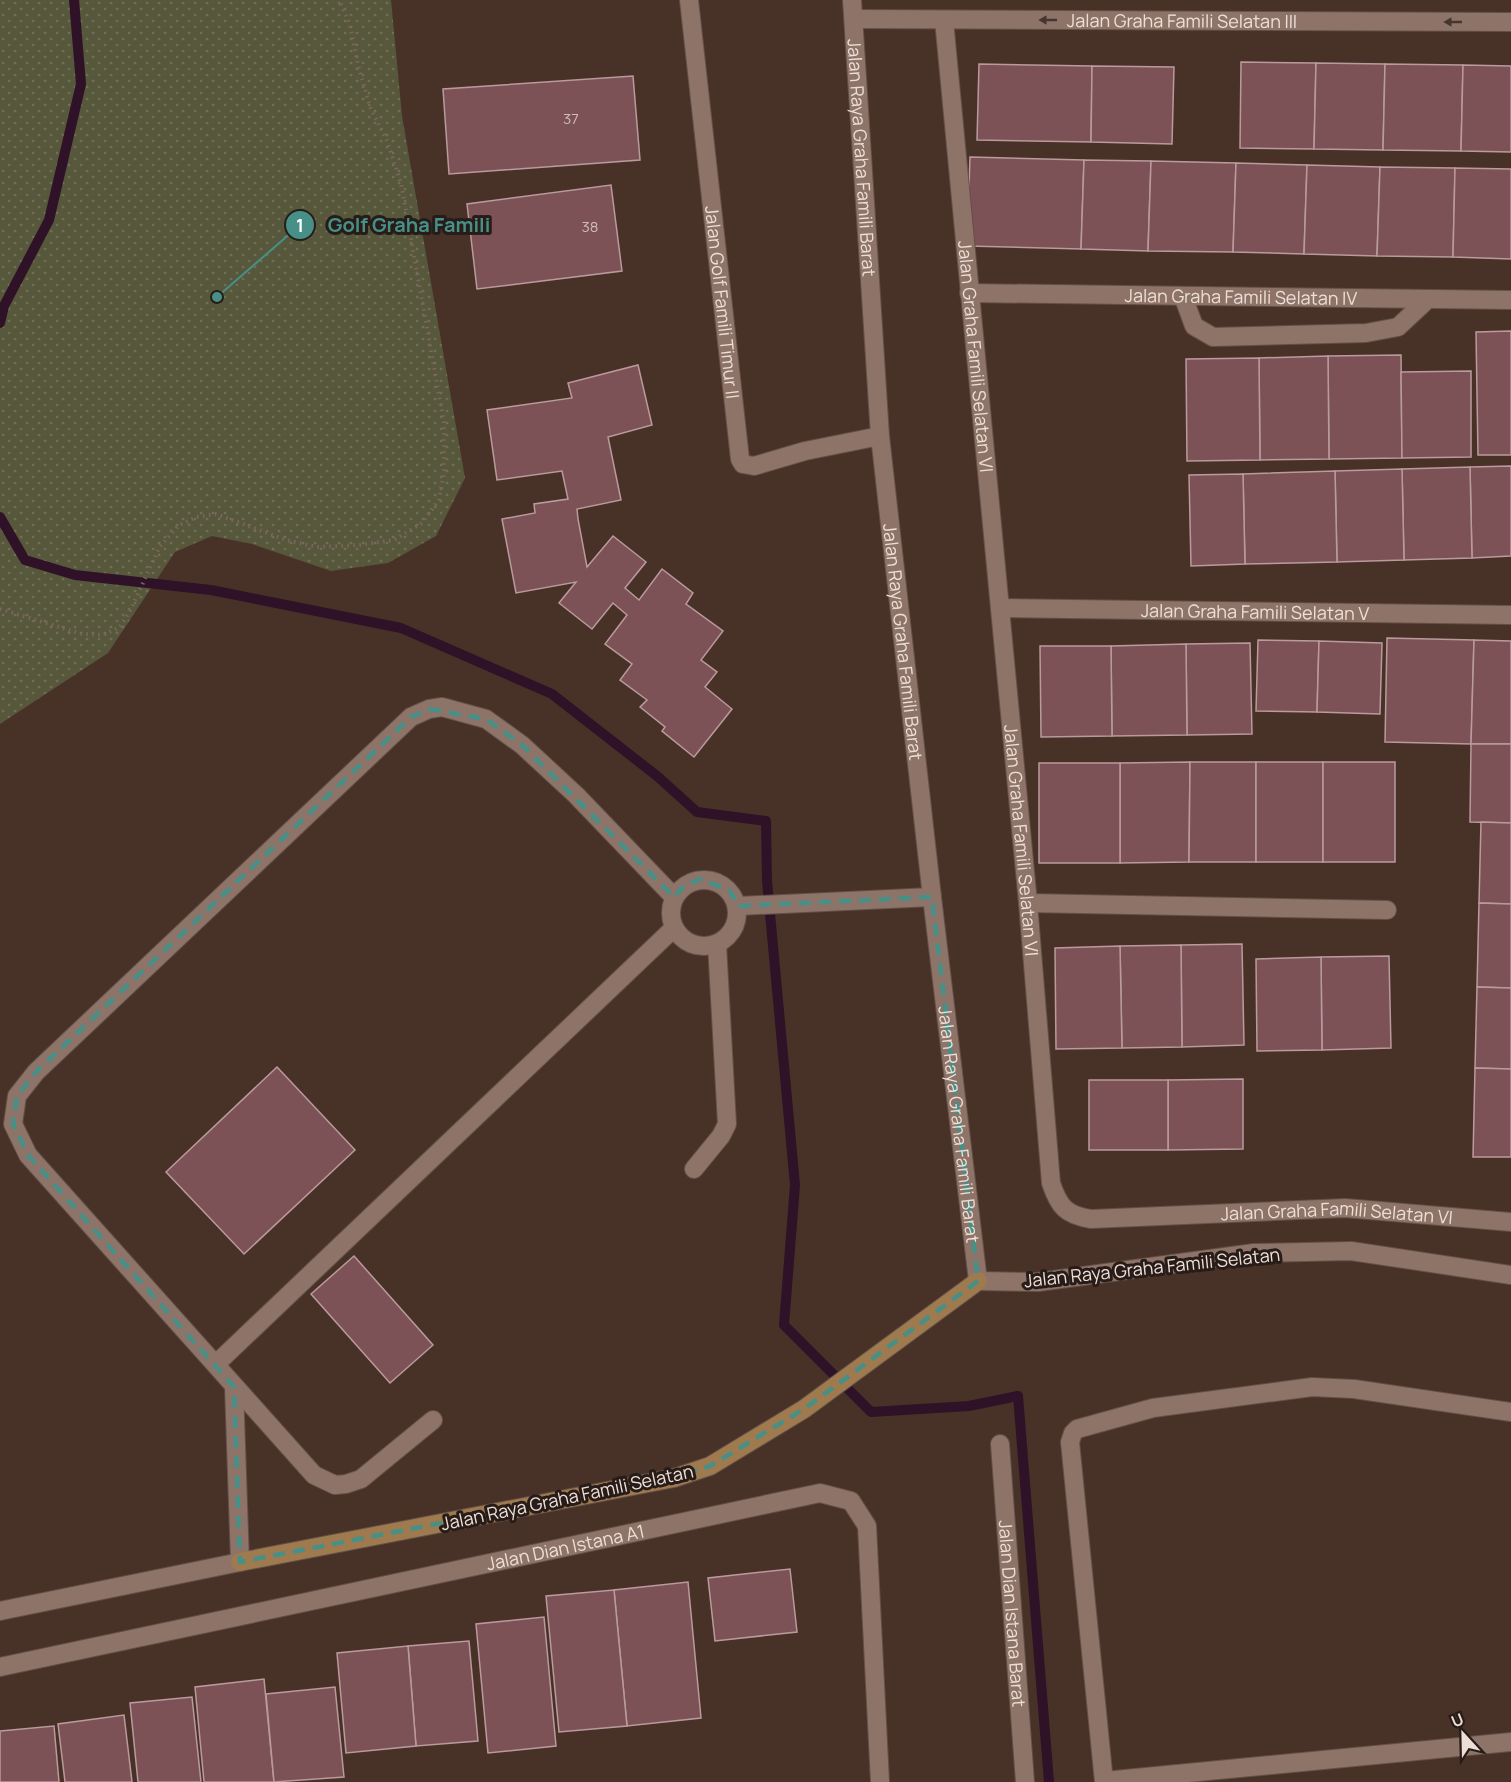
<svg xmlns="http://www.w3.org/2000/svg" width="1511" height="1782" viewBox="0 0 1511 1782" font-family="Manrope,sans-serif">
<defs>
<pattern id="grass-dots" width="8" height="8" patternUnits="userSpaceOnUse" patternTransform="scale(1.5)"><rect width="8" height="8" fill="#56573b"/><path d="M2 2h.1M6 6h.1" fill="none" stroke="#6f6f57" stroke-width="1.8" stroke-linecap="round"/></pattern>
</defs>
<rect width="100%" height="100%" fill="#483228"/>
<polygon fill="url(#grass-dots)" points="0,0 391,0 402,116 465,478 436,536 388,563 331,571 252,544 212,536 175,552 108,653 0,724"/>
<g fill="none" stroke-linecap="round" stroke-linejoin="round">
<g stroke="#2f1227" stroke-width="10">
<polyline points="0,323 4,306 49,220 81,84 74,0"/>
<polyline points="0,517 25,560 75,575 211,590 401,628 552,694 657,776 697,812 766,821 767,881 795,1185 784,1325 871,1412 969,1406 1018,1396 1049,1782"/>
</g>
</g>
<g fill="#7c5257" stroke="#ba9a9d" stroke-width="1.5">
<polygon points="1241,62 1316,63 1314,149 1240,148"/>
<polygon points="1316,63 1385,64 1383,150 1314,149"/>
<polygon points="979,64 1092,66 1091,142 977,140"/>
<polygon points="1385,64 1463,65 1461,151 1383,150"/>
<polygon points="1463,65 1511,66 1511,152 1461,151"/>
<polygon points="1092,66 1174,67 1172,144 1091,142"/>
<polygon points="633,76 640,160 449,174 443,89"/>
<polygon points="970,157 1084,160 1081,249 967,246"/>
<polygon points="1084,160 1151,161 1148,251 1081,249"/>
<polygon points="1151,161 1236,163 1233,252 1148,251"/>
<polygon points="1236,163 1307,165 1304,254 1233,252"/>
<polygon points="1307,165 1380,167 1377,256 1304,254"/>
<polygon points="1380,167 1455,168 1453,257 1377,256"/>
<polygon points="1455,168 1511,169 1511,259 1453,257"/>
<polygon points="611,185 622,271 477,289 467,204"/>
<polygon points="1511,331 1511,455 1478,455 1476,332"/>
<polygon points="1401,355 1402,458 1329,459 1328,356"/>
<polygon points="1328,356 1329,459 1260,460 1259,358"/>
<polygon points="1259,358 1260,460 1187,461 1186,359"/>
<polygon points="638,365 652,425 608,437 621,500 577,509 578,519 587,567 613,536 646,562 625,588 639,600 662,569 693,593 686,604 723,631 701,660 717,672 705,687 732,709 694,757 662,731 665,727 640,707 647,700 620,680 632,664 605,644 627,615 613,603 592,629 559,603 576,582 516,593 502,519 535,513 534,504 568,499 562,471 497,480 487,410 572,398 568,383"/>
<polygon points="1471,371 1471,457 1402,458 1401,372"/>
<polygon points="1511,466 1511,556 1472,558 1470,467"/>
<polygon points="1470,467 1472,558 1404,560 1402,469"/>
<polygon points="1402,469 1404,560 1337,562 1335,471"/>
<polygon points="1335,471 1337,562 1245,564 1243,474"/>
<polygon points="1243,474 1245,564 1191,566 1189,475"/>
<polygon points="1387,638 1474,640 1471,744 1385,742"/>
<polygon points="1258,640 1319,641 1317,712 1256,711"/>
<polygon points="1474,640 1511,641 1511,744 1471,744"/>
<polygon points="1319,641 1382,643 1380,714 1317,712"/>
<polygon points="1250,643 1252,734 1187,735 1186,644"/>
<polygon points="1186,644 1187,735 1112,736 1111,646"/>
<polygon points="1040,646 1111,646 1112,736 1041,737"/>
<polygon points="1471,744 1511,744 1511,823 1470,822"/>
<polygon points="1190,762 1189,862 1120,863 1120,763"/>
<polygon points="1190,762 1256,762 1256,862 1189,862"/>
<rect x="1256" y="762" width="67" height="100"/>
<rect x="1323" y="762" width="72" height="100"/>
<rect x="1039" y="763" width="81" height="100"/>
<polygon points="1481,822 1511,823 1511,904 1479,903"/>
<polygon points="1479,903 1511,904 1511,988 1477,987"/>
<polygon points="1242,944 1244,1045 1182,1047 1181,945"/>
<polygon points="1181,945 1182,1047 1122,1048 1120,946"/>
<polygon points="1120,946 1122,1048 1056,1049 1055,948"/>
<polygon points="1389,956 1391,1048 1322,1050 1321,957"/>
<polygon points="1321,957 1322,1050 1257,1051 1256,959"/>
<polygon points="1477,987 1511,988 1511,1069 1475,1068"/>
<polygon points="277,1067 355,1150 244,1254 166,1172"/>
<polygon points="1475,1068 1511,1069 1511,1157 1473,1157"/>
<polygon points="1243,1079 1243,1149 1168,1150 1168,1080"/>
<rect x="1089" y="1080" width="79" height="70"/>
<polygon points="354,1256 433,1345 390,1383 311,1294"/>
<polygon points="790,1569 797,1632 715,1641 708,1578"/>
<polygon points="688,1582 701,1718 627,1726 614,1590"/>
<polygon points="614,1590 627,1726 559,1732 546,1596"/>
<polygon points="544,1617 556,1746 488,1753 476,1624"/>
<polygon points="469,1641 478,1741 416,1746 408,1646"/>
<polygon points="408,1646 416,1746 346,1753 337,1653"/>
<polygon points="264,1679 274,1782 204,1782 195,1687"/>
<polygon points="335,1687 344,1777 274,1782 266,1694"/>
<polygon points="192,1697 201,1782 138,1782 130,1703"/>
<polygon points="124,1715 132,1782 65,1782 58,1724"/>
<polygon points="54,1726 59,1782 0,1782 0,1731"/>
</g>
<g fill="none" stroke-linecap="round" stroke-linejoin="round">
<defs>
<g id="street">
<path id="s1" d="M689,0L740,459L743,464L754,466L805,451L880,436"/>
<path id="s2" d="M852,0L880,436L932,897L978,1281L1038,1282L1254,1253L1351,1251L1511,1275"/>
<path id="s3" d="M854,19L1511,22"/>
<path id="s4" d="M944,20L1028,903L1051,1183C1059,1207 1066,1215 1091,1219L1345,1208L1511,1222"/>
<path id="s5" d="M969,293L1511,300"/>
<polyline points="1183,296 1194,326 1213,337 1366,333 1398,327 1428,299"/>
<path id="s6" d="M1000,608L1511,615"/>
<circle cx="704" cy="913" r="33"/>
<polyline points="1028,903 1387,910"/>
<polyline points="738,906 932,897"/>
<polyline points="694,1169 721,1136 727,1124 717,944"/>
<polyline points="216,1364 674,928"/>
<polyline points="433,1420 361,1479 346,1484 335,1485 314,1475 28,1155 13,1124 17,1096 36,1072 411,717 429,709 442,707 486,719 522,745 576,795 674,897"/>
<path id="s7" d="M1000,1444L1025,1782"/>
<polyline points="0,1611 240,1562 234,1387"/>
<path id="s8" d="M0,1667L820,1493L851,1501L867,1526L880,1782"/>
<polyline points="1104,1781 1511,1742"/>
<polyline points="1104,1782 1070,1442 1073,1433 1077,1429 1153,1408 1312,1387 1354,1389 1511,1412"/>
</g>
<polyline id="secondary" points="240,1562 674,1478 710,1466 804,1409 978,1281"/>
</defs>
<use href="#street" stroke="#635048" stroke-width="20"/>
<use href="#secondary" stroke="#635048" stroke-width="20"/>
<polyline stroke="#7b675e" stroke-width="4" stroke-dasharray="1.5 4.5" stroke-linecap="butt" points="0,609 82,634 103,635 120,627 130,611 159,548 178,526 196,517 216,514 286,540 317,547 359,545 394,540 422,523 439,500 444,473 444,423 401,183 387,141 370,107 358,65 350,25 339,0"/>
<use href="#street" stroke="#8e7468" stroke-width="18"/>
<use href="#secondary" stroke="#9e7a4e" stroke-width="18"/>
</g>
<defs><path id="oneway-solid" d="M-6-.8H1V-3.2L6.5 0L1 3.2V.8H-6Z" transform="scale(1.5)"/></defs>
<g fill="#463630">
<use href="#oneway-solid" transform="translate(1048 20) rotate(-180)"/>
<use href="#oneway-solid" transform="translate(1453 22) rotate(-180)"/>
</g>
<path fill="none" stroke="#469088" stroke-width="4.5" stroke-dasharray="12 8" stroke-linejoin="round" d="M429,709L486,719L522,745L674,897L685,885L701,879L730,891L738,906L932,897L978,1281L804,1409L710,1466L674,1478L240,1562L234,1387L28,1155L13,1124L17,1096L36,1072L411,717Z"/>
<g text-anchor="middle" dominant-baseline="central" stroke-width="6" stroke-linejoin="round" paint-order="stroke">
<g font-size="15" fill="#d1bbb7">
<text x="571" y="118">37</text>
<text x="590" y="226">38</text>
</g>
<g font-size="18" fill="#edded7" stroke="#271c18">
<text stroke="none"><textPath href="#s3" startOffset="328">Jalan Graha Famili Selatan III</textPath></text>
<text stroke="none"><textPath href="#s2" startOffset="158">Jalan Raya Graha Famili Barat</textPath></text>
<text stroke="none"><textPath href="#s5" startOffset="272">Jalan Graha Famili Selatan IV</textPath></text>
<text stroke="none"><textPath href="#s1" startOffset="304">Jalan Golf Famili Timur II</textPath></text>
<text stroke="none"><textPath href="#s4" startOffset="338">Jalan Graha Famili Selatan VI</textPath></text>
<text stroke="none"><textPath href="#s6" startOffset="255">Jalan Graha Famili Selatan V</textPath></text>
<text stroke="none"><textPath href="#s2" startOffset="644">Jalan Raya Graha Famili Barat</textPath></text>
<text stroke="none"><textPath href="#s4" startOffset="824">Jalan Graha Famili Selatan VI</textPath></text>
<text stroke="none"><textPath href="#s2" startOffset="1130">Jalan Raya Graha Famili Barat</textPath></text>
<text stroke="none"><textPath href="#s4" startOffset="1472">Jalan Graha Famili Selatan VI</textPath></text>
<text transform="translate(1152 1267) rotate(-6)">Jalan Raya Graha Famili Selatan</text>
<text transform="translate(567 1497) rotate(-12)">Jalan Raya Graha Famili Selatan</text>
<text stroke="none"><textPath href="#s8" startOffset="578">Jalan Dian Istana A1</textPath></text>
<text stroke="none"><textPath href="#s7" startOffset="170">Jalan Dian Istana Barat</textPath></text>
</g>
</g>
<path fill="none" stroke="#469088" stroke-width="2" d="M217 297L300 225"/>
<g fill="#469088" stroke="#271c18" stroke-width="2">
<circle cx="217" cy="297" r="6"/>
<circle cx="300" cy="225" r="15"/>
</g>
<g font-size="18" text-anchor="middle" font-weight="bold" fill="#fff">
<text x="300" y="232">1</text>
</g>
<g font-size="20" text-anchor="middle" font-weight="bold" fill="#469088" stroke="#271c18" stroke-width="6" stroke-linejoin="round" paint-order="stroke">
<text x="409" y="232">Golf Graha Famili</text>
</g>
<g transform="translate(1463 1734) rotate(338)" stroke="#271c18" stroke-width="4.5" paint-order="stroke">
<path d="M0-4.5L10 22L0 15L-10 22Z" fill="#edded7"/>
<text y="-9" font-size="16" font-weight="bold" text-anchor="middle" fill="#edded7">U</text>
</g>
</svg>
